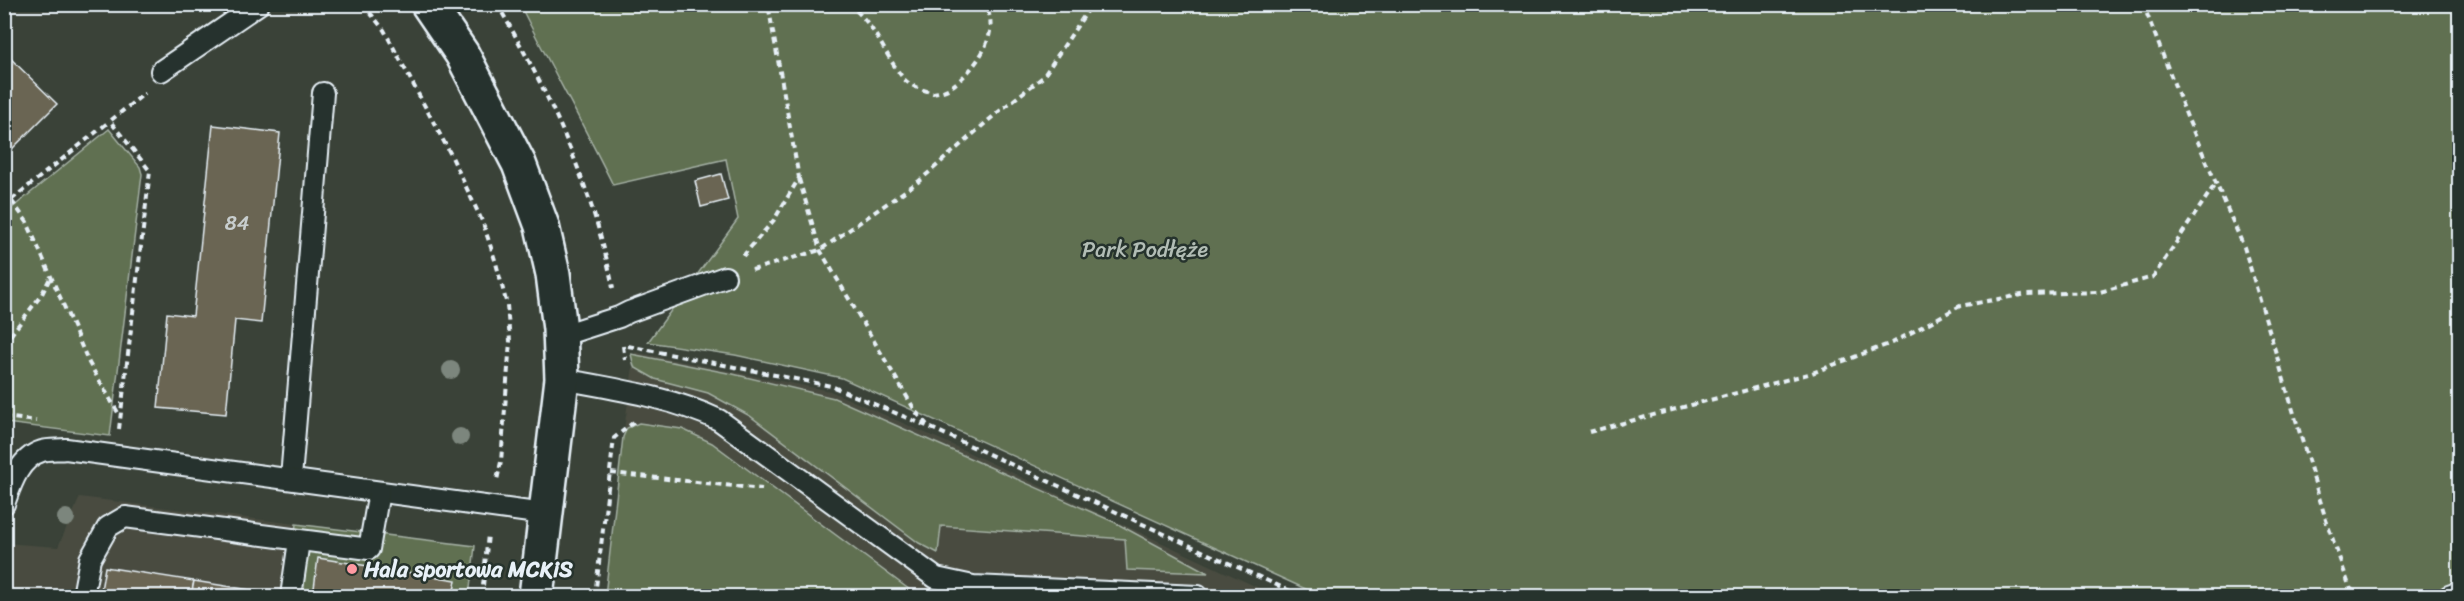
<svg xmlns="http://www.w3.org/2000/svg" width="2464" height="601" viewBox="0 0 2464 601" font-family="Sriracha,sans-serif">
<rect width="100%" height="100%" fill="#3a4238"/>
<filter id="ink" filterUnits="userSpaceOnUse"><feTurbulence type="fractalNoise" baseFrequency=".0167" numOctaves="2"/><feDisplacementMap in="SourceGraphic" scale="12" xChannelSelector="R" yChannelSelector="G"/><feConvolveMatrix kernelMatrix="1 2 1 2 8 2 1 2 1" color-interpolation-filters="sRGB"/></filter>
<g filter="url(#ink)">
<g fill="#484c40">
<polygon points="635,352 830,391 946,442 1276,596 605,596 623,437"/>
<polygon points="80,497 296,524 286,596 5,596 4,543 58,547"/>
</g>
<g fill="#606f51" stroke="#a4b0a4" stroke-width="1.5">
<path d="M520,5H2459V596H1321L842,378L735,355L648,342L738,219L726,159L613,185C583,124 550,65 520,5Z"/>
<polygon points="109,129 140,167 142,174 110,436 6,423 5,426 5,201 12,208"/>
<polygon points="631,354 733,374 834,398 1114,522 1208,573 1127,570 1125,539 941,526 938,553 919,543 750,416 708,393 655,379 634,367"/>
<polygon points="639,423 682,429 712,443 918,596 605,596 623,437 627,428"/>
<polygon points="296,524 475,546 469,596 286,596"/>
</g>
<g fill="#6a6552" stroke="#e8f1f8" stroke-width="1.5">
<polygon points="4,52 57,104 10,151 4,146"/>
<polygon points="213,125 280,133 261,323 235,320 226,414 158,408 167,313 193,316"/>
<polygon points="721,174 728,200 701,207 695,181"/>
<polygon points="318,558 456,580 453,596 313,596"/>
<polygon points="105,567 194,581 191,596 100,596"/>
<polygon points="194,581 281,595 281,596 191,596"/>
</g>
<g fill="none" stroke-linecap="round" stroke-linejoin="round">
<defs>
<g id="service">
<polyline points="161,71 259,4"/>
<polyline points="560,336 619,317 629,312 725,277"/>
<path d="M562,379C615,389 671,397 719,420L936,578L973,586L1198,596"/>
<polyline points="291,478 323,93"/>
<path d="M4,504C11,484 19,458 42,451C49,449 58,450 66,449L544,514"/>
<polyline points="83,596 90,559 108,527 125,517 369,549 379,492"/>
<polyline points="291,596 299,541"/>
<polyline points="2449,596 2460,592"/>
</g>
<polyline id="tertiary" points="428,4 462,54 519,164 542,226 553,274 560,329 562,379 536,596"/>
</defs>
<use href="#service" stroke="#e8f1f8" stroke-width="24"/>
<use href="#tertiary" stroke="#e8f1f8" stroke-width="38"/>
<g stroke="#e8f1f8" stroke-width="4" stroke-dasharray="6 4.5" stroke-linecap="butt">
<polyline points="363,4 384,30 450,153 483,223 496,263 507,305 510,341 501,462 497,480"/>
<path d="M497,4C549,92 593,187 613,288"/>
<path d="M848,4C875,23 884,55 904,79C911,87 924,90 933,93C939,92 946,91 951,87C974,71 1004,32 984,4"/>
<polyline points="2143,4 2187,117 2244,247 2326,520 2350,588 2358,596"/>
<polyline points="799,179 820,250 916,412 928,426"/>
<polyline points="4,193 11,200 110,121"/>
<polyline points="4,206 11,200 27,222 89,363 120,416"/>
<polyline points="743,256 774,220 799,178 768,4"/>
<polyline points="752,270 820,250 918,182 997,113 1043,77 1092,4"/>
<polyline points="4,344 42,294 50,278"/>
<polyline points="623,346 625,360"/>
<polyline points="628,346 831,386 929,427 1301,596"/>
<polyline points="4,417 36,421"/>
<polyline points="119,429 150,171 110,121 145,93"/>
<polyline points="1589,432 1812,373 1894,342 1960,306 2027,294 2100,292 2153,277 2216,183"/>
<polyline points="611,473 762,489"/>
<polyline points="482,596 488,534"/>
<polyline points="595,596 614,438 634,422"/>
</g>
<use href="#service" stroke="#26332d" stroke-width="20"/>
<use href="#tertiary" stroke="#26332d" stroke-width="33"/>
</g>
<g fill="#7c867d">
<circle cx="451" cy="370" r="9"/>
<circle cx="460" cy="437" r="9"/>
<circle cx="66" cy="518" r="9"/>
</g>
</g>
<circle fill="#ff9aa2" stroke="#26332d" stroke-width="2" cx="352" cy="569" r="6"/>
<g text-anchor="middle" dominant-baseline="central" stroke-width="5" stroke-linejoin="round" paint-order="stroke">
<g font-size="20" fill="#c8cece">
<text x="237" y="223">84</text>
</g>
<g font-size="22" fill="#b2bdb5" stroke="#26332d">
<text x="1145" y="249">Park Podłęże</text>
</g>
<g font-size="22" font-weight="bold" fill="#e8f1f8" stroke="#26332d" text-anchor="start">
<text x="364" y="569">Hala sportowa MCKiS</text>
</g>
</g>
<rect width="2464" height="601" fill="none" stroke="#26332d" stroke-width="24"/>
<rect x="12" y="12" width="2440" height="577" fill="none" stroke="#e8f1f8" stroke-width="2" filter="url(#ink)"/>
</svg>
